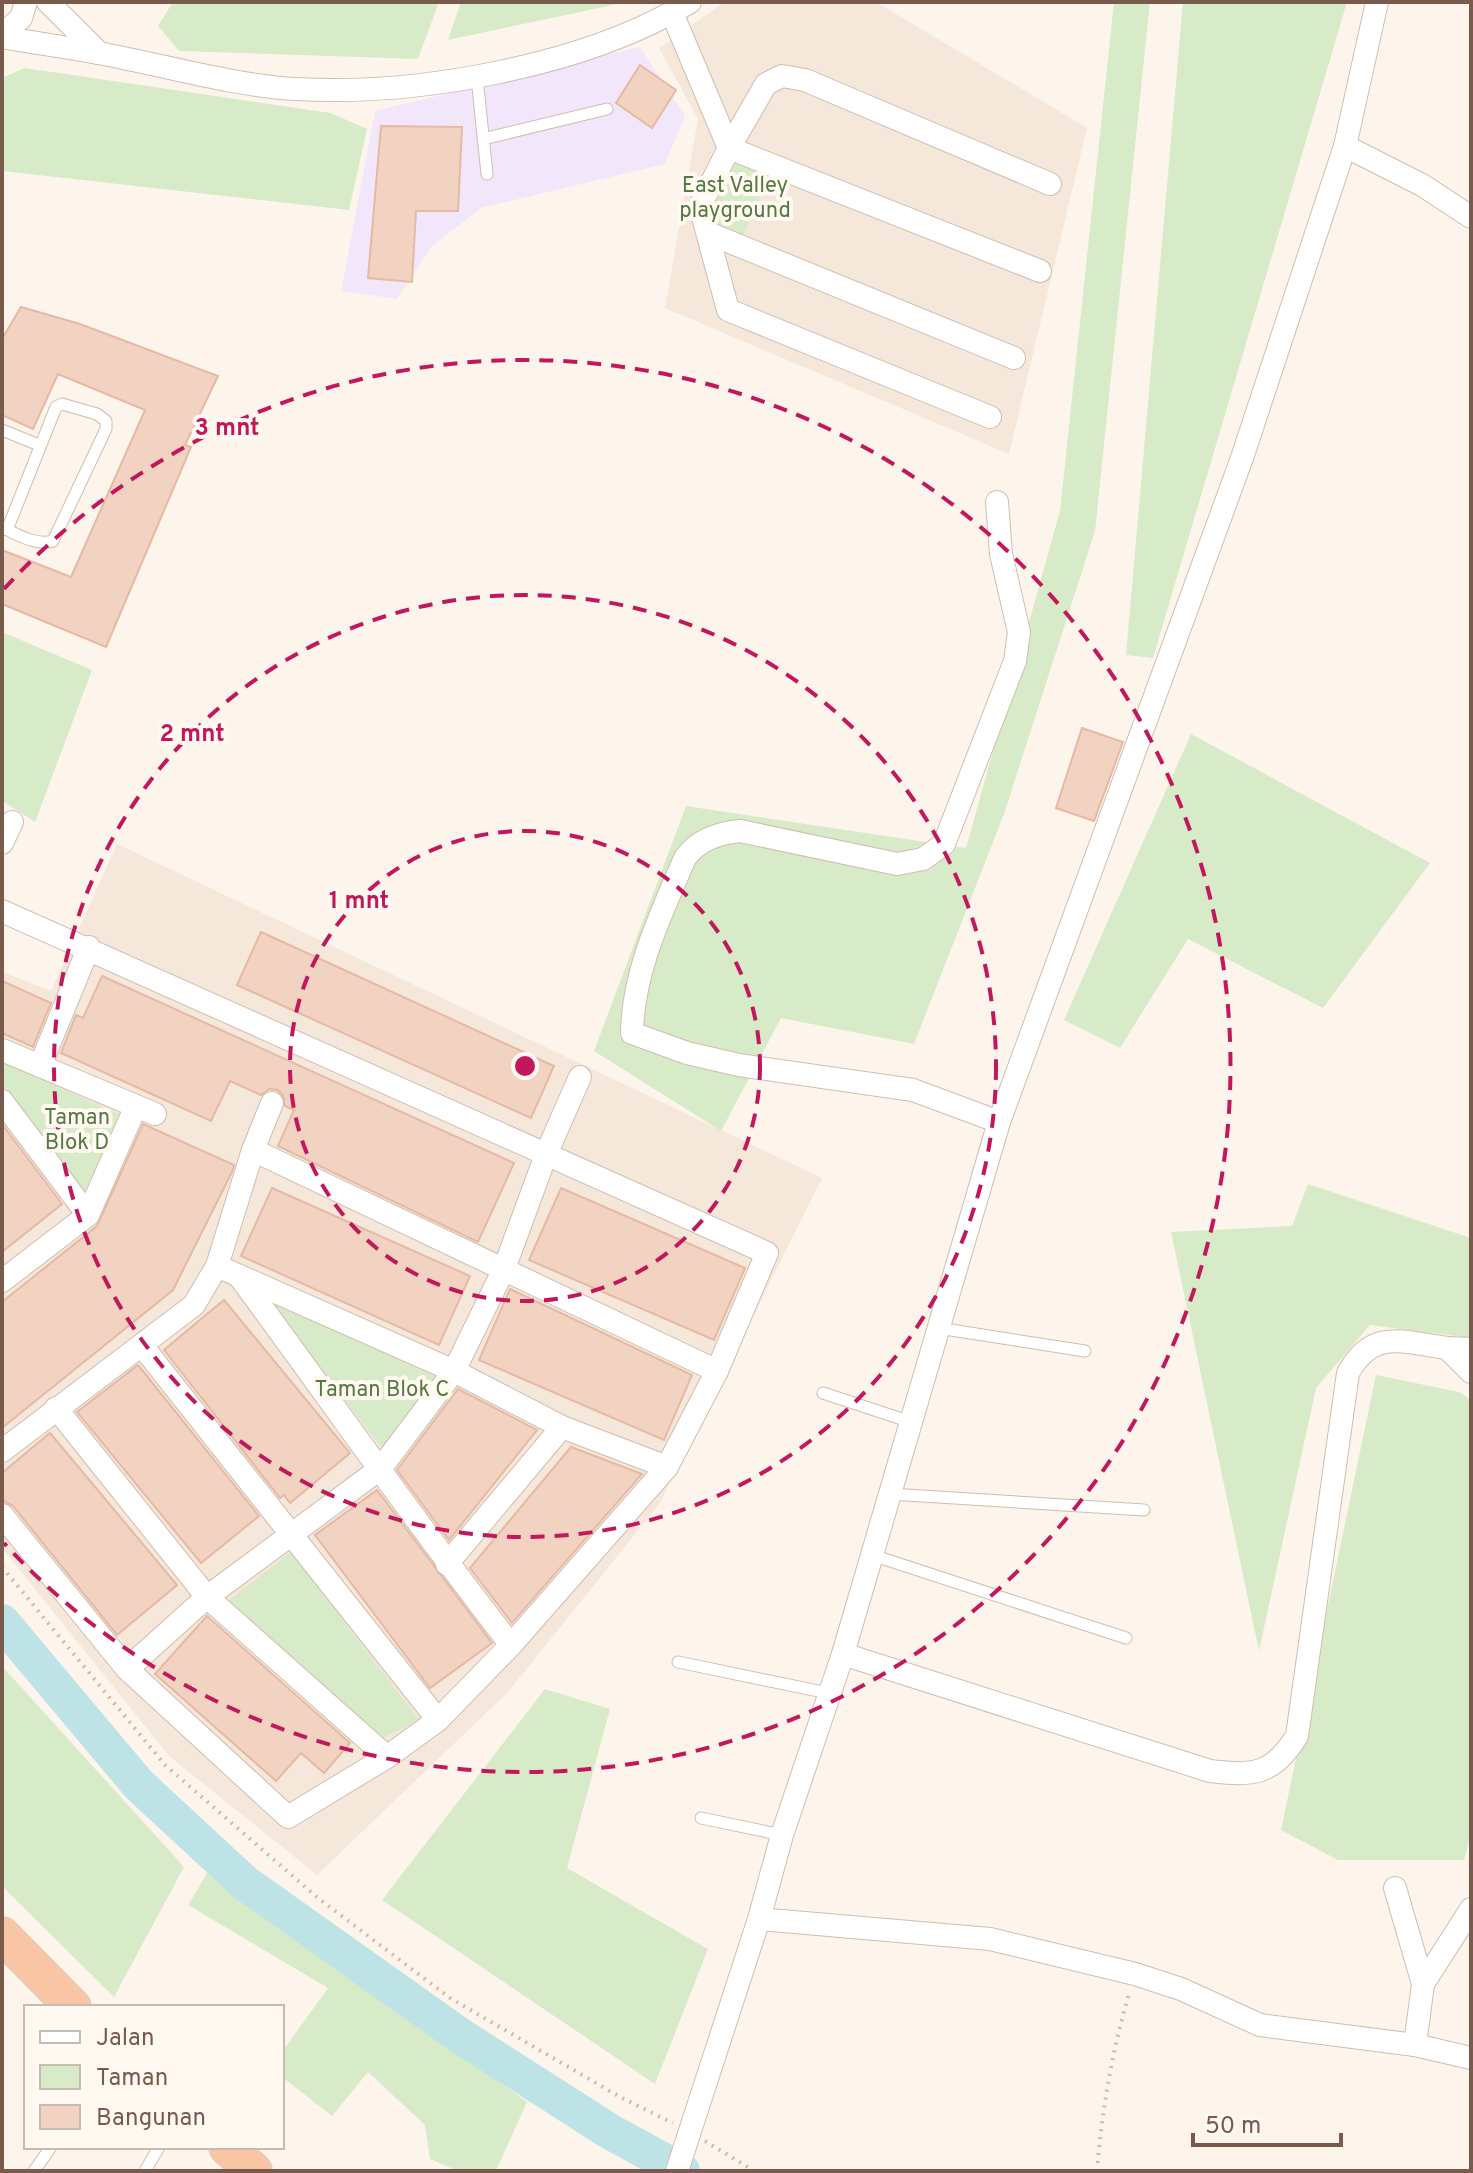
<svg xmlns="http://www.w3.org/2000/svg" width="1473" height="2173" viewBox="0 0 1473 2173" font-family="Overpass,sans-serif">
<rect width="100%" height="100%" fill="#fdf5eb"/>
<g fill="#f5e7d9">
<polygon points="725,2 876,2 1087,128 1009,454 665,308 698,119 659,48"/>
<polygon points="117,844 822,1178 660,1503 508,1692 317,1875 169,1756 2,1548 2,972 51,991"/>
</g>
<polygon fill="#f2e7fa" points="640,47 685,116 665,164 481,208 431,247 397,299 341,291 375,111"/>
<g fill="#d8ebc8">
<polygon points="173,2 439,2 418,59 179,51 158,26"/>
<polygon points="461,2 627,2 448,40"/>
<polygon points="1114,2 1150,2 1095,531 1004,814 914,1044 781,1018 721,1131 594,1051 686,806 966,848 1060,511"/>
<polygon points="1183,2 1347,2 1153,658 1126,655"/>
<polygon points="25,68 331,113 367,129 349,210 2,171 2,78"/>
<polygon points="731,154 771,170 741,241 714,228 707,207"/>
<polygon points="2,632 92,670 35,822 4,802 2,806"/>
<polygon points="1191,734 1430,863 1323,1008 1188,939 1120,1048 1064,1020"/>
<polygon points="2,1062 121,1115 85,1197 2,1082"/>
<polygon points="1308,1184 1471,1238 1471,1338 1370,1325 1316,1388 1259,1651 1171,1232 1292,1226"/>
<polygon points="266,1298 436,1377 382,1447 381,1447"/>
<polygon points="1376,1375 1459,1392 1471,1400 1471,1834 1464,1860 1338,1860 1281,1830"/>
<polygon points="291,1552 419,1720 383,1738 228,1601"/>
<polygon points="2,1666 184,1867 114,1997 2,1886"/>
<polygon points="545,1689 610,1709 567,1868 708,1949 655,2084 382,1900"/>
<polygon points="210,1868 527,2102 496,2171 458,2171 430,2159 425,2125 368,2072 332,2116 282,2077 282,2052 328,1988 188,1905"/>
</g>
<g fill="none" stroke-linecap="round" stroke-linejoin="round">
<polyline stroke="#bee3e7" stroke-width="36" points="2,1622 139,1785 245,1883 459,2035 609,2131 682,2171"/>
</g>
<g fill="#f2d3c2" stroke="#e5b9a3" stroke-width="2">
<polygon points="640,65 676,90 652,128 616,103"/>
<polygon points="381,126 462,127 458,211 416,211 412,282 368,278"/>
<polygon points="21,307 80,324 218,376 185,445 191,447 106,647 2,604 2,550 71,577 145,410 58,374 33,429 2,415 2,339"/>
<polygon points="1082,728 1123,742 1094,821 1056,808"/>
<polygon points="261,932 554,1066 531,1118 237,985"/>
<polygon points="102,976 514,1163 478,1242 278,1146 294,1110 285,1106 283,1095 278,1090 269,1089 261,1095 230,1081 211,1121 61,1053 76,1015 83,1018"/>
<polygon points="2,981 51,1003 33,1047 2,1033"/>
<polygon points="2,1124 62,1204 2,1252"/>
<polygon points="143,1124 234,1165 232,1172 173,1290 2,1428 2,1302 97,1226"/>
<polygon points="272,1188 470,1276 439,1345 241,1256"/>
<polygon points="561,1188 745,1268 714,1340 529,1260"/>
<polygon points="510,1289 692,1375 664,1440 479,1360"/>
<polygon points="224,1300 350,1453 290,1503 284,1495 280,1498 164,1350"/>
<polygon points="138,1365 259,1516 201,1563 77,1412"/>
<polygon points="458,1389 537,1430 449,1540 397,1470"/>
<polygon points="50,1433 177,1585 117,1635 13,1506 2,1500 2,1473"/>
<polygon points="571,1447 642,1474 512,1623 470,1568"/>
<polygon points="377,1490 492,1643 430,1688 315,1535"/>
<polygon points="207,1616 350,1743 324,1773 301,1753 276,1781 155,1674"/>
</g>
<g fill="none" stroke-linecap="round" stroke-linejoin="round">
<defs>
<g id="service">
<polyline points="477,78 487,174"/>
<polyline points="483,139 607,109"/>
<polyline points="2,430 39,445"/>
<path d="M2,527C18,535 36,546 53,541L106,429V421L97,414L62,404L56,407L7,530"/>
<polyline points="938,1328 1085,1351"/>
<polyline points="823,1393 911,1422"/>
<polyline points="890,1494 1144,1510"/>
<polyline points="872,1555 1126,1638"/>
<polyline points="678,1662 828,1693"/>
<polyline points="701,1818 782,1835"/>
<polyline points="34,2171 51,2147"/>
<polyline points="145,2171 159,2147"/>
</g>
<g id="minor">
<polyline points="48,2 99,53"/>
<polyline points="672,13 729,148 700,206 728,310 990,417"/>
<polyline points="2,35 21,18 26,2"/>
<path d="M2,37C34,43 66,47 98,53C164,65 230,85 296,89C417,96 586,66 690,2"/>
<polyline points="1345,146 1422,185 1471,217"/>
<polyline points="708,233 1014,358"/>
<polyline points="1040,271 729,148 766,84 782,76 805,80 1050,184"/>
<path d="M997,502L1001,554L1019,632L1015,661L944,844L923,859L897,864L740,831C718,833 698,840 685,858C661,914 633,971 632,1033L687,1053L739,1065L913,1090L999,1122"/>
<polyline points="2,843 12,822"/>
<polyline points="2,911 767,1253 717,1371 667,1467 511,1645 438,1720 387,1757 288,1817 127,1669 2,1515"/>
<polyline points="2,1050 155,1114"/>
<polyline points="40,1066 89,947"/>
<polyline points="2,1101 88,1215"/>
<polyline points="253,1150 717,1371"/>
<polyline points="217,1266 454,1371 562,1427 667,1467"/>
<path d="M239,1276C330,1399 417,1525 511,1645"/>
<polyline points="2,1281 88,1215 136,1106"/>
<polyline points="143,1347 438,1720"/>
<polyline points="1471,1349 1447,1348 1471,1372"/>
<polyline points="56,1408 207,1597 387,1757"/>
<polyline points="2,1451 194,1305 217,1266 253,1150 272,1103"/>
<polyline points="447,1564 562,1427"/>
<path d="M843,1654L1210,1771C1255,1776 1272,1775 1297,1736L1348,1373C1373,1328 1402,1342 1447,1348"/>
<polyline points="127,1669 207,1597 381,1468 454,1371 504,1269 547,1152 580,1077"/>
<polyline points="1395,1888 1423,1984 1415,2045"/>
<polyline points="759,1919 990,1939 1135,1974 1181,1989 1260,2025 1415,2045 1471,2058"/>
<polyline points="1423,1984 1471,1909"/>
<polyline points="677,2171 759,1919 782,1835 843,1654 999,1122 1242,458 1345,146 1377,2"/>
</g>
<g id="trunk">
<polyline points="2,1935 73,2007"/>
<polyline points="227,2147 254,2171"/>
</g>
</defs>
<use href="#service" stroke="#d0bdaf" stroke-width="13"/>
<use href="#minor" stroke="#d0bdaf" stroke-width="24"/>
<use href="#trunk" stroke="#d9d1cd" stroke-width="38"/>
<g stroke="#d8b6a5" stroke-width="4" stroke-dasharray="2 6" stroke-linecap="butt">
<polyline points="2,1567 165,1765 318,1898 450,1998 620,2097 673,2123"/>
<polyline points="705,2141 754,2171"/>
<path d="M1097,2171C1102,2110 1112,2050 1130,1991"/>
</g>
<use href="#service" stroke="#fff" stroke-width="11"/>
<use href="#minor" stroke="#fff" stroke-width="22"/>
<use href="#trunk" stroke="#f8c6a4" stroke-width="36"/>
</g>
<g fill="none" stroke="#c2185b" stroke-width="4" stroke-dasharray="14 10">
<circle cx="525" cy="1066" r="235"/>
<circle cx="525" cy="1066" r="471"/>
<path d="M4 589A706 706 0 1 1 4 1543"/>
</g>
<g text-anchor="middle" dominant-baseline="central" stroke-width="8" stroke-linejoin="round" paint-order="stroke">
<g font-size="22" fill="#547941" stroke="#fff9f2">
<text x="735" y="186">East Valley<tspan x="735" dy="25">playground</tspan></text>
<text x="77" y="1118">Taman<tspan x="77" dy="25">Blok D</tspan></text>
<text x="382" y="1390">Taman Blok C</text>
</g>
</g>
<circle cx="525" cy="1066" r="12" fill="#c2185b" stroke="#fff9f2" stroke-width="4"/>
<g font-size="24" text-anchor="middle" font-weight="bold" fill="#c2185b" stroke="#fff9f2" stroke-width="8" stroke-linejoin="round" paint-order="stroke">
<text x="227" y="435">3 mnt</text>
<text x="192" y="741">2 mnt</text>
<text x="359" y="908">1 mnt</text>
</g>
<rect width="1473" height="2173" fill="none" stroke="#795b4d" stroke-width="8"/>
<rect x="24" y="2005" width="260" height="144" fill="#fff9f2" stroke="#c9bab0" stroke-width="2"/>
<rect x="40" y="2031" width="40" height="12" fill="#ffffff" stroke="#c9bab0" stroke-width="2"/>
<text x="96" y="2045" font-size="24" fill="#795b4d">Jalan</text>
<rect x="40" y="2065" width="40" height="24" fill="#d8ebc8" stroke="#c9bab0" stroke-width="2"/>
<text x="96" y="2085" font-size="24" fill="#795b4d">Taman</text>
<rect x="40" y="2105" width="40" height="24" fill="#f2d3c2" stroke="#c9bab0" stroke-width="2"/>
<text x="96" y="2125" font-size="24" fill="#795b4d">Bangunan</text>
<path d="M1193 2133v12h148v-12" fill="none" stroke="#795b4d" stroke-width="4"/>
<text x="1205" y="2133" font-size="24" fill="#795b4d" stroke="#fff9f2" stroke-width="6" paint-order="stroke">50 m</text>
</svg>
